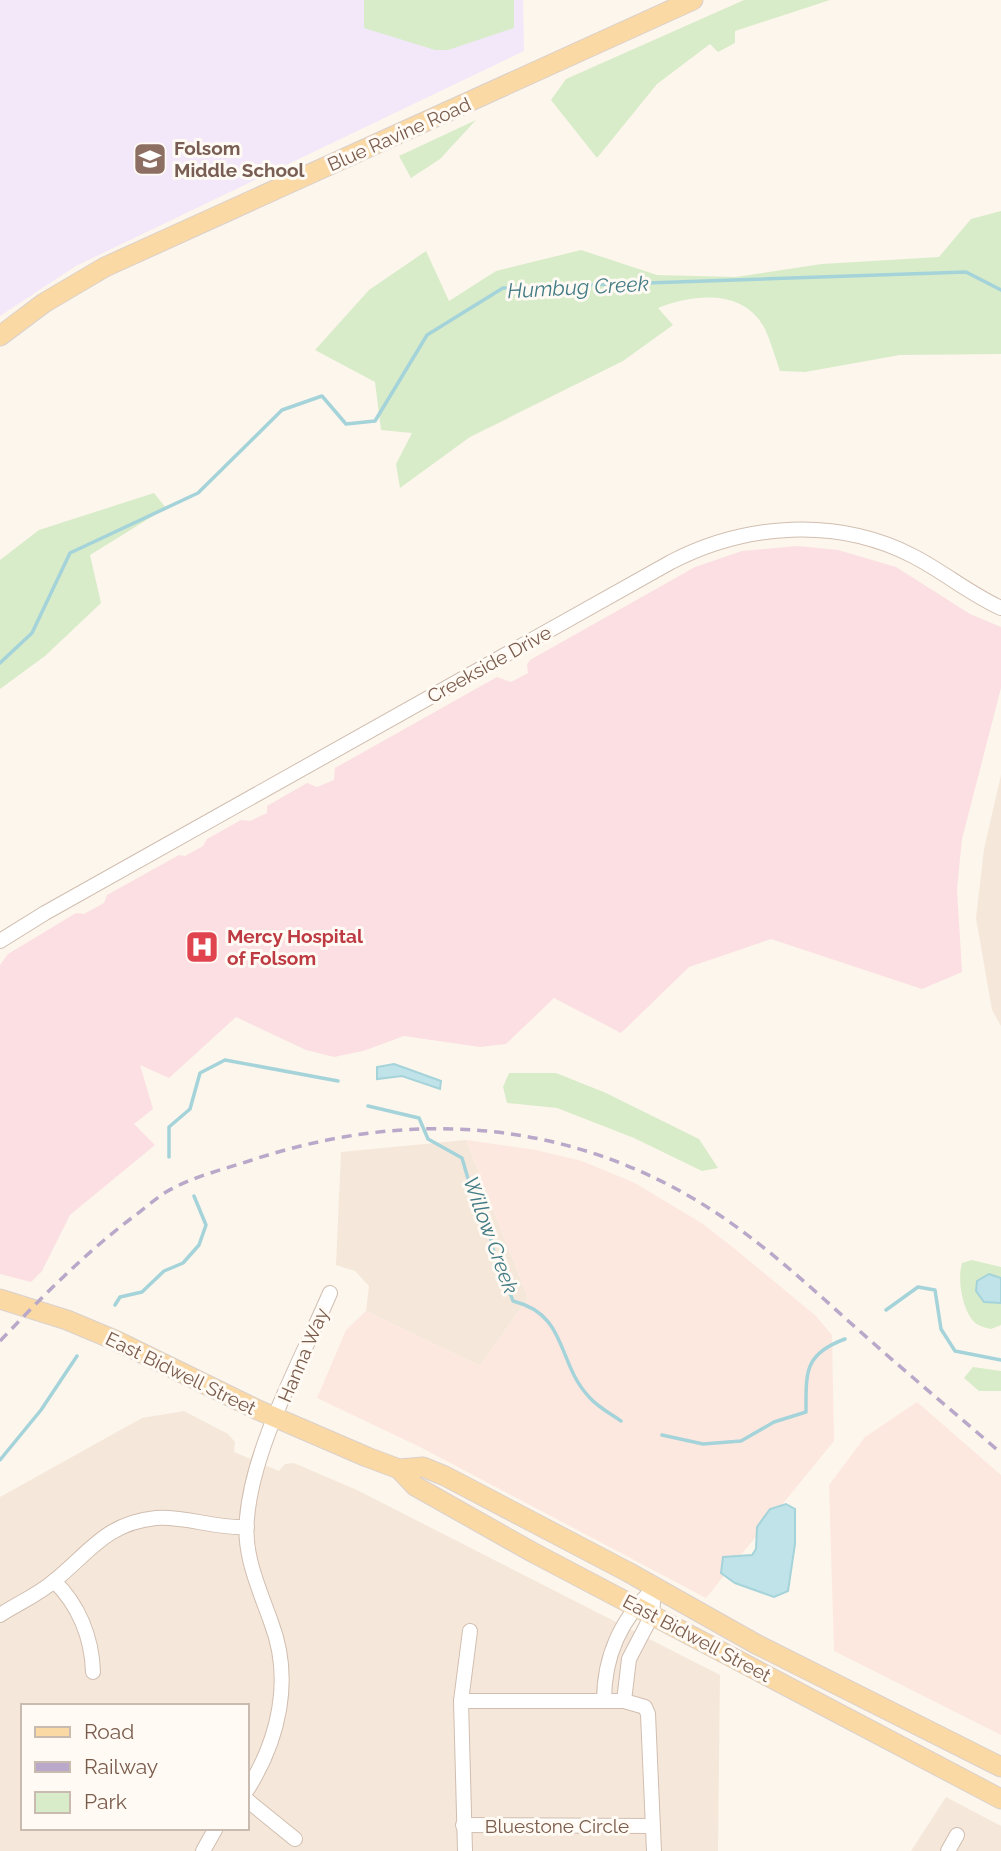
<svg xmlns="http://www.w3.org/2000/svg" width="1001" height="1851" viewBox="0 0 1001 1851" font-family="Raleway,sans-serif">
<rect width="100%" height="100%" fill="#fdf6ec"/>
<g fill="#f5e8da" fill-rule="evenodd">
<polygon points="1001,775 1001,1026 992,1010 976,918 984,849"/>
<polygon points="466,1140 528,1298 480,1366 366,1311 369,1286 355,1271 336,1265 341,1152"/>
<path d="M184,1411L228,1434L235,1442L234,1452L279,1471L285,1464L294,1463L357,1490L720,1675L718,1851H0V1497L142,1418ZM23,1706H247V1828H23Z"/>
<polygon points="946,1797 1001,1826 1001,1851 911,1851"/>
</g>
<g fill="#fde8e0">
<polygon points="466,1140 536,1150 582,1161 635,1183 703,1224 735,1249 816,1316 832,1335 834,1441 706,1598 422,1448 317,1398 346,1330 366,1311 480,1366 528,1298"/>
<polygon points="917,1402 1001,1475 1001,1735 834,1651 829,1485 865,1437"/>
</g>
<polygon fill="#f3e8fa" points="0,0 523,0 524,51 76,266 0,316"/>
<polygon fill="#fbdfe3" points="797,546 838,550 896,567 970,614 1001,627 1001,688 962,839 957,889 962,972 922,989 771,939 689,967 621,1033 554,998 506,1044 480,1047 404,1036 363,1051 334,1057 306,1050 236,1017 169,1078 140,1065 153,1109 134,1124 155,1145 70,1215 42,1271 31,1282 0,1274 0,965 8,954 76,913 84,914 104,903 107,895 179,855 185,856 203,846 207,839 241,820 250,821 267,813 267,806 307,783 317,787 334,780 335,768 497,677 511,682 528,673 527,665 530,660 695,567 742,551"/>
<g fill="#d8ecc9">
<polygon points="364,0 514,0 514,28 448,50 435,50 364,28"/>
<polygon points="744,0 830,0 735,31 735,43 718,52 710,44 657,84 597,158 551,100 566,79"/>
<polygon points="476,120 440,159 411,178 399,156"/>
<path d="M1001,211V354L900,355L805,372L780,371C775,357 771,342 765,329C744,288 693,294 658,308L673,325L623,361L470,437L400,488L396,464L412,433L381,430L375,382L315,350L369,290L426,251L449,301L496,271L581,250L657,275L736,277L822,264L939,257L971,219Z"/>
<polygon points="154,493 166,508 90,555 101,603 45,656 0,689 0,560 39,530"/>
<polygon points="509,1073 556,1073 606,1093 699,1139 718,1168 702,1171 634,1138 557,1108 507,1103 503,1087"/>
<path d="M972,1260L1001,1267V1325L991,1329C986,1328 979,1326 975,1323C962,1310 957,1279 962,1263Z"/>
<polygon points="973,1367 1001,1371 1001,1391 979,1391 964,1378"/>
</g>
<g fill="#bfe3e8" stroke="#a5d3da" stroke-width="2">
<polygon points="394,1064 441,1081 440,1089 402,1076 377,1079 377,1067"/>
<polygon points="989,1274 1001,1278 1001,1303 984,1302 976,1291 977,1281"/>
<polygon points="786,1504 795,1509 795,1544 788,1591 774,1597 735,1583 721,1573 723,1557 752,1555 756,1549 757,1527 770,1509"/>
</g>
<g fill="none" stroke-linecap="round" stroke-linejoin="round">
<g stroke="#a5d3da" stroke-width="3.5">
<polyline points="0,663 32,633 70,553 198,493 282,410 322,396 346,424 375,421 427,335 503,288 966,272 1001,290"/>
<path d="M368,1106L419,1118L428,1139L462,1158L469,1182L487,1218L492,1246L513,1301C569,1315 556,1363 590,1398C598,1407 611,1414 621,1421"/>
<polyline points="169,1157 169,1127 190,1109 200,1073 225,1060 338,1081"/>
<polyline points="115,1305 120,1297 142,1292 164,1271 183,1263 199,1245 206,1225 194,1196"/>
<polyline points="886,1310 918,1287 935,1290 941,1329 955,1351 1001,1360"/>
<path d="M662,1435L703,1444L741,1441L774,1422L806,1412C806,1372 804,1354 845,1339"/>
<polyline points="0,1460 41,1410 77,1356"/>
</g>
<defs>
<g id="minor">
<path d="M0,941L45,913L671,562C746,523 837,517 913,556C944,572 970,594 1001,608"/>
<path d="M54,1581C79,1605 92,1638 93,1672"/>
<path d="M0,1615C18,1603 38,1595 54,1581C90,1552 106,1523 156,1518C187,1516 216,1529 247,1527"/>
<polyline points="461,1701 470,1631"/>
<path d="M604,1701C604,1657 621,1618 654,1589"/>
<polyline points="624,1701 629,1659 652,1615 654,1589"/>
<path d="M247,1790C279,1740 293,1679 271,1622C259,1588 243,1555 247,1518C253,1446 301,1361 330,1293"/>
<polyline points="247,1800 295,1839"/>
<polyline points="463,1825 651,1826"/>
<polyline points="203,1851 216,1828"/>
<polyline points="465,1851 461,1701 624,1701 645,1707 648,1714 654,1851"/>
<polyline points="948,1851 957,1835"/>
</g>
<g id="major">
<polyline points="0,336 44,303 105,267 693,0"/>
<polyline points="0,1299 67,1320 117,1341 258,1410 367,1457 399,1469 423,1467 445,1476 628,1572 756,1644 1001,1767"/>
<polyline points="399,1469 415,1486 532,1552 1001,1799"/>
</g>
</defs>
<use href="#minor" stroke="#d1beb0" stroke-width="16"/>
<use href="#major" stroke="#dad1cd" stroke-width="21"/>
<use href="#minor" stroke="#fff" stroke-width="14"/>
<use href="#major" stroke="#fbd9a5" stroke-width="19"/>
<path stroke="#b9a8c9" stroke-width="3.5" stroke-dasharray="10 7" stroke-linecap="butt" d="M0,1341C42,1297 84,1254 133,1217C144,1209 155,1199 166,1192C192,1177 221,1170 249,1161C396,1112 544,1116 682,1192C743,1226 794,1272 845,1318C896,1364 949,1408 1001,1453"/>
</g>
<defs>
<symbol id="school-square" viewBox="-11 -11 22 22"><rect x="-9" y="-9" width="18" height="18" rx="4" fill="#8d6e63" stroke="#fffaf3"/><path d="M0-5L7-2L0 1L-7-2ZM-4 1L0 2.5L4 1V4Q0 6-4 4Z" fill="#fff"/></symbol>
<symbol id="hospital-square" viewBox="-11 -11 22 22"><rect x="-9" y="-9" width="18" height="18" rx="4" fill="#e0444e" stroke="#fffaf3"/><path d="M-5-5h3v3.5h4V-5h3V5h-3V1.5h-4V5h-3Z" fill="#fff"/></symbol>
</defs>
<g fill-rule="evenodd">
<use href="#school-square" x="131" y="140" width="38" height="38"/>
<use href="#hospital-square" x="183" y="928" width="38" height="38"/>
</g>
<g text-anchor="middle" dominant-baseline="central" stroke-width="6" stroke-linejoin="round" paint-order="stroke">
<g font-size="19" fill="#7a5c4d" stroke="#fffaf3">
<text transform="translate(399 134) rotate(-24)">Blue Ravine Road</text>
<text transform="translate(489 664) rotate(-29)">Creekside Drive</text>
<text transform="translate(303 1355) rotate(-67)">Hanna Way</text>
<text transform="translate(181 1373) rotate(26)">East Bidwell Street</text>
<text transform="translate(697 1638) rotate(28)">East Bidwell Street</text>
<text x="557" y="1826">Bluestone Circle</text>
</g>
<g font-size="19" font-weight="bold" fill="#785e54" stroke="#fffaf3" text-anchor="start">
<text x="174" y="148">Folsom<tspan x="174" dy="22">Middle School</tspan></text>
</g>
<g font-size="19" font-weight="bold" fill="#be3a42" stroke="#fffaf3" text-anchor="start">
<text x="227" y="936">Mercy Hospital<tspan x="227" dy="22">of Folsom</tspan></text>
</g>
<g font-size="21" font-style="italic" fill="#437c86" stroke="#fffaf3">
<text transform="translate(578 287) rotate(-3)">Humbug Creek</text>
<text transform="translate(491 1235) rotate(70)">Willow Creek</text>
</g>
</g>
<rect x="21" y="1704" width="228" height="126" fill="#fffaf3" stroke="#cabbb1" stroke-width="2"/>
<rect x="35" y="1727" width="35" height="10" fill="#fbd9a5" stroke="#cabbb1" stroke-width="2"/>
<text x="84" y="1739" font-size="21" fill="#7a5c4d">Road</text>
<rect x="35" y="1762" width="35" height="10" fill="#b9a8c9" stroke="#cabbb1" stroke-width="2"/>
<text x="84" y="1774" font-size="21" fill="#7a5c4d">Railway</text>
<rect x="35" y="1792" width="35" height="21" fill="#d8ecc9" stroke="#cabbb1" stroke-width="2"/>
<text x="84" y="1809" font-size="21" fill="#7a5c4d">Park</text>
</svg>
